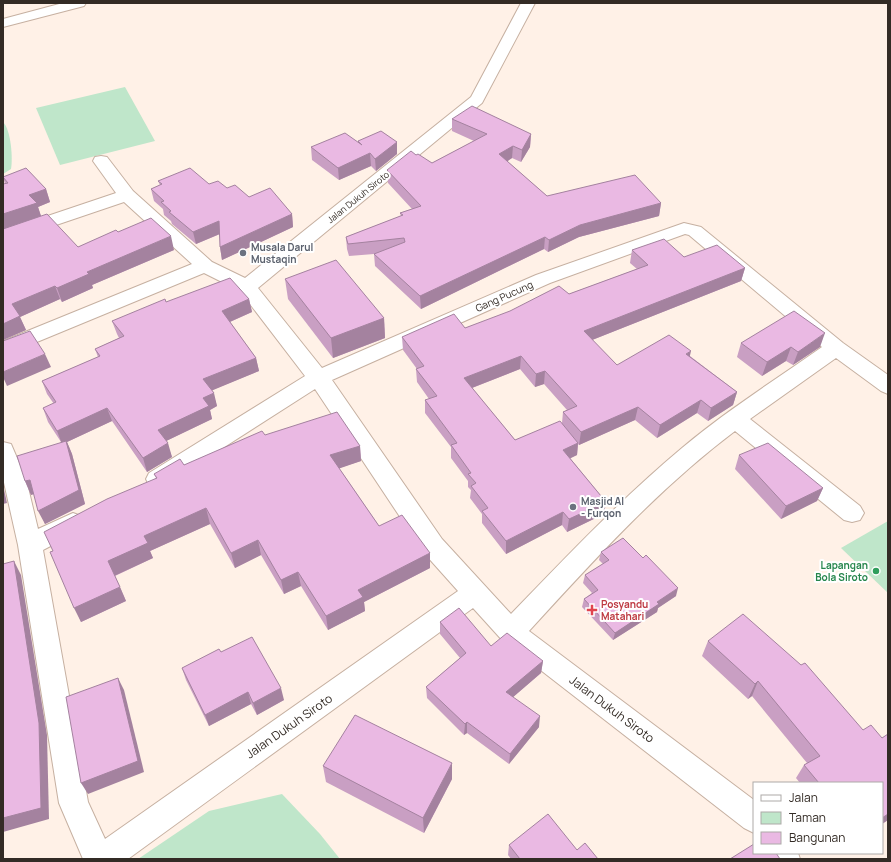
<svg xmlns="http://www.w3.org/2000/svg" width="891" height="862" viewBox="0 0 891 862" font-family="Manrope,sans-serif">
<rect width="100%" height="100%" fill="#fff1e7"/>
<g fill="#bfe6ca">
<polygon points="125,87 155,141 60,165 36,108"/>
<path d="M3,122C11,130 13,158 11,169L3,174Z"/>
<polygon points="888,521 888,593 841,548"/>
<polygon points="282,794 320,834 340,859 138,859 209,811"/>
</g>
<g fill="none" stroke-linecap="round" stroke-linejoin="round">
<defs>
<g id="minor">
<polygon points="63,3 86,3 84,6 3,27 3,19"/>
<path d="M521,3H535L482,103L258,288L322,368L536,275L684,223L701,227L843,343L888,375V394L881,391L836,358L750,419L860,506L864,513L860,520L852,522L844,520L735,431C658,489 594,560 529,631L754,800V833L744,828L502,640L473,608L128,859H83L59,803L18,545L3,478V442L11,444L26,479L38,529L73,513L81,516L85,523L81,530L43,550L88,802L105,839L458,591L424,553L315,389L165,485L157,488L149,485L146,479L149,473L305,376L240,291L204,273L3,356V341L192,264L124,202L3,243V231L116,193L93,161L95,157L101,156L107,157L133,191L212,262L245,278L471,97ZM685,234L689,235L822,347C775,380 726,411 682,448C621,499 566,557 511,614L442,539L332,380L550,283Z"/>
<polygon points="765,853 798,853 800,859 767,859"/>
</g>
</defs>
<use href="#minor" stroke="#c6b0a1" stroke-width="2"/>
<use href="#minor" fill="#fff" fill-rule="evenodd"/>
</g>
<g fill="#c99fc3" fill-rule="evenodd">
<polygon points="452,119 531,134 530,147 521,162 512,158 507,161 547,196 661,203 659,216 579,237 548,252 544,249 421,309 375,266 374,254 349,256 347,249 346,237 401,216 400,213 412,209 388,183 387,170 416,155 432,163 474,141 452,131"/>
<polygon points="358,141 397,142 397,154 376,171 371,166 339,180 312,160 311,147 358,142"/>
<polygon points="3,177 46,189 50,202 38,207 41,216 78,247 118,232 174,250 92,285 93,288 62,302 60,299 20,317 26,330 3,340 5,184"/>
<polygon points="158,181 209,184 227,188 292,214 293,227 222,260 220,247 220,234 196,244 172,224 171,221 164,215 163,209 154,201 151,189 160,185"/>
<path d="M632,250L684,257L745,268L741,281L592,340L617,365L690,356L737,392L733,405L708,421L697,413L657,438L635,420L579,445L578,444L577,455L570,458L606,502L604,514L567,532L562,525L506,554L482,523V514L470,498L471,490L468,487V481L451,458V447L425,413V400L429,399L417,382L416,369H417L403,350L402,337L465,328L569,294L637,269L630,263ZM520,369L535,387L544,384L567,410L563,412L562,423L515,440L472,388Z"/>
<polygon points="285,279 384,318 385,338 333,358 288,299"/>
<polygon points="249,299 252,312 230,322 256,358 259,371 212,390 217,406 210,410 212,419 166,441 172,457 147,472 112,421 67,442 72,454 85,504 45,524 34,494 31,495 25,481 61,442 48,422 43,408 54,404 47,394 42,381 98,357 95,349 119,338 117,334 112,321 166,302"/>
<polygon points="741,343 820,347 793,365 786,361 762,376 737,357"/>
<polygon points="265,435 360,446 361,461 339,468 379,526 430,553 430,568 364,602 365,611 328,630 301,586 284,594 261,555 235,568 210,524 150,551 153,558 115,576 126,601 81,622 53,551 156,478 154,474 184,465"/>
<polygon points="739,455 823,488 817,501 781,519 735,469"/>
<polygon points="601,552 676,596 658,608 657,612 613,640 582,607 584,599 592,593 583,583 585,575 603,564 599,560"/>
<polygon points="440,622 491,646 543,661 541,673 513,697 539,727 509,764 467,733 464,735 427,698 426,687 460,658 440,634"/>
<polygon points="708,641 863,730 882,738 888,734 888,820 882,824 882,783 800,783 796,778 804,765 807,763 752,696 748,699 702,656"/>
<polygon points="221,652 284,700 257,715 251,704 209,726 186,680 182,668"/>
<polygon points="323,766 452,779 424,833 326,782"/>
<polygon points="509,845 577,850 598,859 511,859 508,855"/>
</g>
<g fill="#a4829f">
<polygon points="531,134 530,147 521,162 522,150"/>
<polygon points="397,142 397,154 376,171 375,159"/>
<polygon points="513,146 512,158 499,167 499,154"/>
<polygon points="370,153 371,166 339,180 338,168"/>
<polygon points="46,189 50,202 38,207 41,216 3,230 3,214 29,195"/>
<polygon points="661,203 659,216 579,237 548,252 549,240 580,225"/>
<polygon points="292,214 293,227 222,260 220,247"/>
<polygon points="219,221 222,233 196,244 193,232"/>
<polygon points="171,236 174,250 92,285 93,288 62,302 57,288 87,272"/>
<polygon points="545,237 544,249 421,309 420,296"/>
<polygon points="745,268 741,281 582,344 584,331"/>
<polygon points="55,286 60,299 20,317 26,330 3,340 3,324 12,304"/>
<polygon points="249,299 252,312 225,324 222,311"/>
<polygon points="384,318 385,338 333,358 331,338"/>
<polygon points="825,333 820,347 793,365 798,352"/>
<polygon points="791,347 786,361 762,376 767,362"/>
<polygon points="691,351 688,364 686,354"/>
<polygon points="45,354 51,367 7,386 3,377 3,372"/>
<polygon points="521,356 520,369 464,391 464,378"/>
<polygon points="256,358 259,371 206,393 203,379"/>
<polygon points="545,371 544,384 535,387 536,374"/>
<polygon points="737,392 733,405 708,421 711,408"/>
<polygon points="214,393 217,406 210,410 212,419 162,443 158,430 203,398"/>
<polygon points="701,400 697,413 657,438 660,425"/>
<polygon points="638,407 635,420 579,445 581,432"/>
<polygon points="107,408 112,421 67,442 72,454 85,504 45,524 38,511 62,444 57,431"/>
<polygon points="168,443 172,457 147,472 143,458"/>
<polygon points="578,443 577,455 561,463 563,450"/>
<polygon points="360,446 361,461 332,471 330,455"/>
<polygon points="30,480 36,493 31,495 25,481"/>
<polygon points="3,485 7,503 3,504"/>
<polygon points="823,488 817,501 781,519 786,506"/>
<polygon points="606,502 604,514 567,532 569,519"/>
<polygon points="206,508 210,524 150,551 153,558 114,576 108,561 144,536"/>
<polygon points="563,512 562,525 506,554 506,541"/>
<polygon points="258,540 261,555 235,568 231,553"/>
<polygon points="430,553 430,568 364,602 365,611 328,630 326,616 358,590"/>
<polygon points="14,561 21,575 47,735 49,819 3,832 3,818"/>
<polygon points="298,572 301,586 284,594 281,580"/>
<polygon points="120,587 126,601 81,622 74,608"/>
<polygon points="678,588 676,596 658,608 657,612 613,640 615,633 657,602"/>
<polygon points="543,661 541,673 505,704 506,692"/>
<polygon points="118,678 124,690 144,772 88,794 81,783"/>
<polygon points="758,681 752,696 748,699 755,684"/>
<polygon points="281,688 284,700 257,715 253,703"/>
<polygon points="248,692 251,704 209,726 205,715"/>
<polygon points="540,716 539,727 509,764 510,754"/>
<polygon points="467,722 467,733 464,735 465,724"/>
<polygon points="452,763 452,779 424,833 423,818"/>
<polygon points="888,814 888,820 882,824 882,818"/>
</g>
<g fill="#eab9e3" stroke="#a4829f">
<polygon points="472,106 531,134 522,150 513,146 499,154 547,196 635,175 661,203 580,225 549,240 545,237 420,296 374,254 405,242 404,238 348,244 346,237 403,215 400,213 421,206 387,170 411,151 416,155 418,154 432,163 487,134 452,119"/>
<polygon points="381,131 397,142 375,159 370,153 338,168 311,147 345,133 362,145 358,141"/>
<polygon points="26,168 46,189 29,195 37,203 3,214 3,184 8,183 3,177"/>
<polygon points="190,168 209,184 218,181 227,188 235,185 249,197 270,188 292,214 220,247 219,221 193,232 169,212 171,211 161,202 164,201 151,189 162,184 158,181"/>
<polygon points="47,214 78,247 116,230 118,232 151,218 171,236 87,272 89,274 57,288 55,286 12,304 20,316 3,324 3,229"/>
<polygon points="664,239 684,257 717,245 745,268 584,331 617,365 669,335 691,351 686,354 737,392 711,408 701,400 660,425 638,407 581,432 563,412 577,406 545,371 536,374 521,356 464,378 515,440 560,421 578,443 563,450 606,502 569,519 563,512 506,541 482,511 488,508 471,486 476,483 468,474 471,473 451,445 457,443 425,400 437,396 416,369 424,366 402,337 454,314 465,328 510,311 559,286 569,294 648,265 632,250"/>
<polygon points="336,260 384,318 331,338 285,279"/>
<polygon points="230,278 249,299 222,311 256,358 203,379 214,393 203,398 209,406 158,430 168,443 143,458 107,408 57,431 43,408 56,402 42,381 100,356 95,349 124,336 112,321 165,299 166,302"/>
<polygon points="794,311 825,333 798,352 791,347 767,362 741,343"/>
<polygon points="30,331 45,354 3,372 3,341"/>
<polygon points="337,412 360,446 330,455 379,526 402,515 430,553 358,590 363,597 326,616 298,572 281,580 258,540 231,553 206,508 144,536 148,543 108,561 120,587 74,608 50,552 53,551 44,532 107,499 157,478 154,474 180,459 184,465 262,431 265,435"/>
<polygon points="66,441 79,490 38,511 30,480 25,481 17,456"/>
<polygon points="768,443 823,488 786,506 739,455"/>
<polygon points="623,538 643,558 646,555 678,588 657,602 659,604 615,633 584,599 598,590 585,575 609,560 601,552"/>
<polygon points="14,561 39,723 41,808 3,818 3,564"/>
<polygon points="459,608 491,646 507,633 543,661 506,692 540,716 510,754 467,722 465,724 426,687 466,653 440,622"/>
<polygon points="743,614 801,665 805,663 863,730 871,725 882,738 888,734 888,814 882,818 882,783 819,783 804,765 820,756 758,681 755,684 708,641"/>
<polygon points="252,637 281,688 253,703 248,692 205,715 182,668 219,649 221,652"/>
<polygon points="118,678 138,761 81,783 66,697"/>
<polygon points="355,715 452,763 423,818 323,766"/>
<polygon points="548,814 577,850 585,843 598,859 520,859 509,845"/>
<polygon points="754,844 754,853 776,853 780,859 730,859"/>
</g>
<g fill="#6b7280" stroke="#fff" stroke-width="1.5">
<circle cx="243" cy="253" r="4"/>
<circle cx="573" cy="507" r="4"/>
</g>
<circle fill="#2e9e5b" stroke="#fff" stroke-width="1.5" cx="876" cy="571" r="4"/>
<path fill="#e0444e" stroke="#fff" stroke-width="1.5" d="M590 604h4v4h4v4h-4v4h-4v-4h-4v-4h4z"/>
<g text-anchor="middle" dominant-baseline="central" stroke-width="4" stroke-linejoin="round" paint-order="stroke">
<g font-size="9" fill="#332b25" stroke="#fff">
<text transform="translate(358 197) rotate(-39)">Jalan Dukuh Siroto</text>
</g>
<g font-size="10" font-weight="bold" fill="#5b616d" stroke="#fff" text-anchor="start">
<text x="251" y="247">Musala Darul<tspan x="251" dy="12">Mustaqin</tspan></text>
<text x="581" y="501">Masjid Al<tspan x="581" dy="12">- Furqon</tspan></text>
</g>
<g font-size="10" fill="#332b25" stroke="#fff">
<text transform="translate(504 296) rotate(-24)">Gang Pucung</text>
</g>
<g font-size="10" font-weight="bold" fill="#27864d" stroke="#fff" text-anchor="end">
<text x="868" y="565">Lapangan<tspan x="868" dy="12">Bola Siroto</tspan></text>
</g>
<g font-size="10" font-weight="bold" fill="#be3a42" stroke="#fff" text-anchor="start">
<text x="601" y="604">Posyandu<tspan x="601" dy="12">Matahari</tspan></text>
</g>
<g font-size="12" fill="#332b25" stroke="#fff">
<text transform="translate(612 709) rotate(37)">Jalan Dukuh Siroto</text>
<text transform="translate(289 726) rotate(-35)">Jalan Dukuh Siroto</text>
</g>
</g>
<rect width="891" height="862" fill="none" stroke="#332b25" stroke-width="8"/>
<rect x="753" y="782" width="130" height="72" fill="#ffffff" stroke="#adaaa8"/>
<rect x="761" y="795" width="20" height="6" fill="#ffffff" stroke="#adaaa8"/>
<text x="789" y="802" font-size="12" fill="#332b25">Jalan</text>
<rect x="761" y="812" width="20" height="12" fill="#bfe6ca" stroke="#adaaa8"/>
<text x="789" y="822" font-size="12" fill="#332b25">Taman</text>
<rect x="761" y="832" width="20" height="12" fill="#eab9e3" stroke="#adaaa8"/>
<text x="789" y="842" font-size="12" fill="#332b25">Bangunan</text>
</svg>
